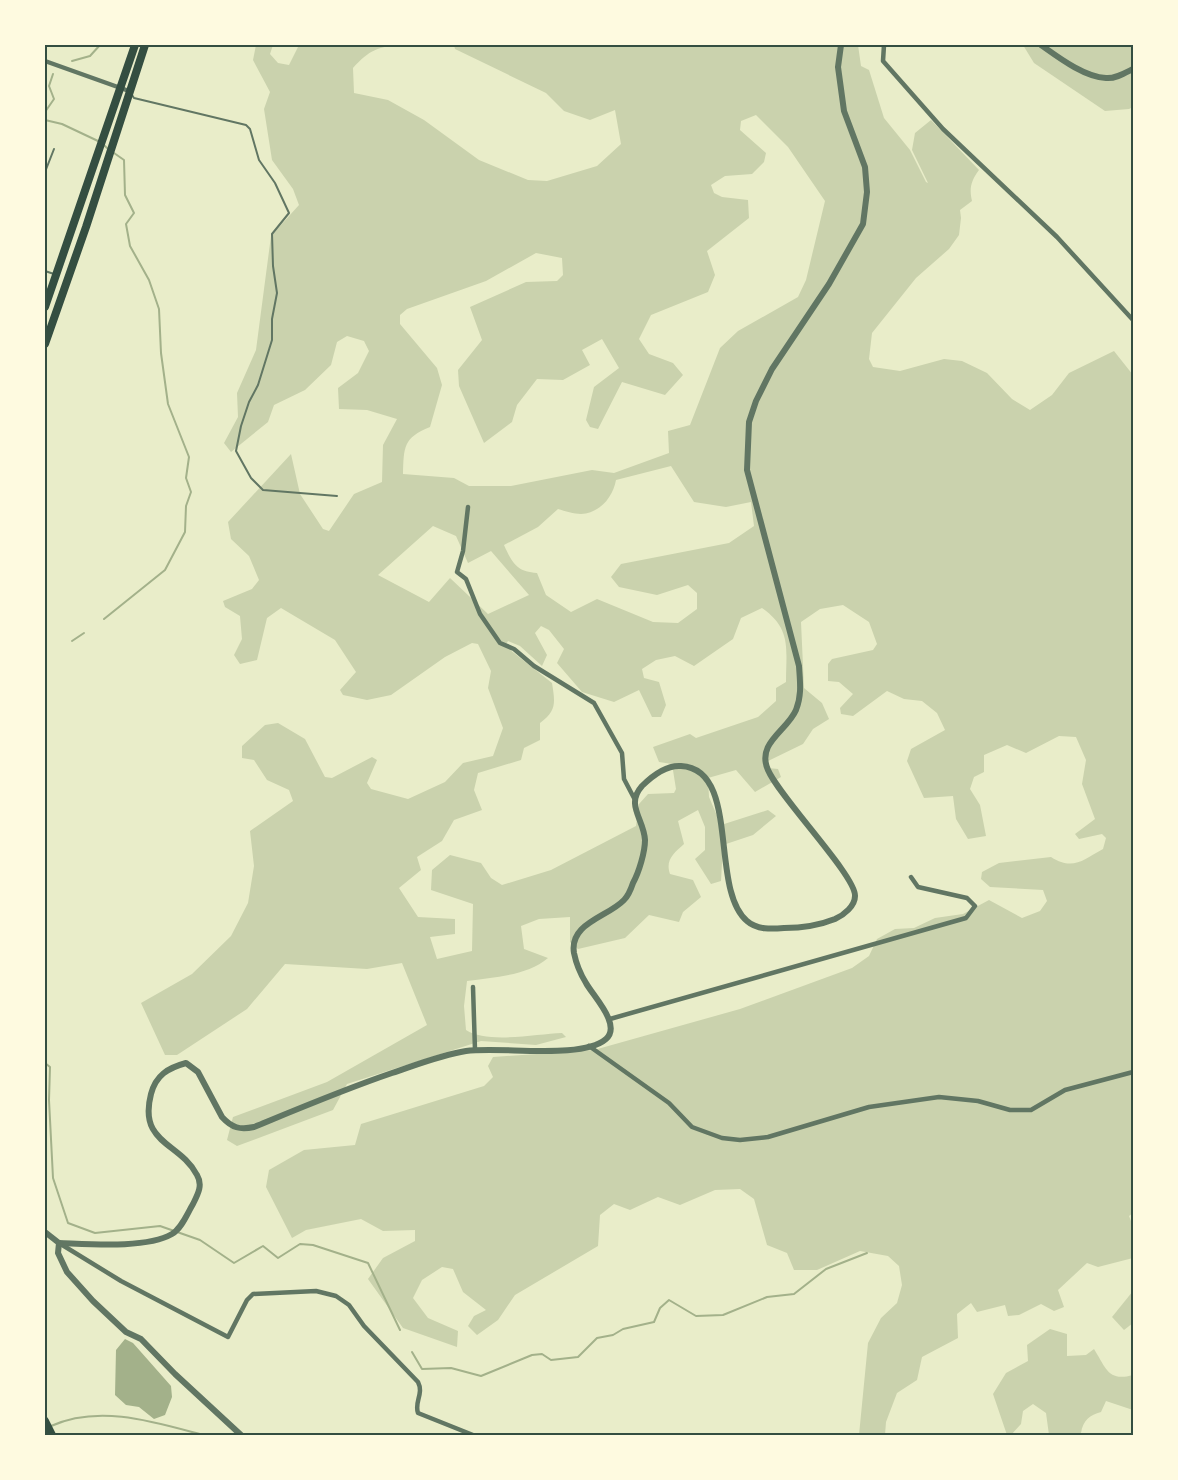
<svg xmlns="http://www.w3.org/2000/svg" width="1178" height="1480" viewBox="0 0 1178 1480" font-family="Lato,sans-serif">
<rect width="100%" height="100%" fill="#e9edc9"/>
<g fill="#cad2ad" fill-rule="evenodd">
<path d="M256,45H273L270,54L278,63L289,65L299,45H402C379,46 369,50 353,68L354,93L388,100L424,120L479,160L528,180L547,181L597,166L621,144L615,110L590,120L564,111L546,93L455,49L454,45H858L861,66L869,70L884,118L910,150L926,182L928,183L912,150L915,133L931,120L979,170C971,181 969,188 972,201L960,210L961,218L959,235L949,249L916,278L872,333L869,359L873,367L900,371L944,359L962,361L987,373L1012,399L1030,410L1052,395L1069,373L1114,351L1133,375V1213L1129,1216L1133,1226V1258L1098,1267L1087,1263L1058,1290L1064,1307L1054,1311L1041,1304L1019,1315L1008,1316L1005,1305L977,1312L971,1303L957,1314L958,1338L922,1357L917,1380L897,1393L886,1422L885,1435H859L868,1343L881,1318L897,1303L902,1285L899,1266L888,1256L860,1251L817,1270H794L787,1253L767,1245L754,1199L740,1189L715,1190L680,1205L658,1197L630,1210L614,1204L600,1215L598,1246L515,1295L498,1320L477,1335L468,1326L474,1316L486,1310L463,1292L453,1269L442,1267L422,1280L413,1298L428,1318L458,1331L457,1347L403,1328L368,1279L383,1258L415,1241V1230L383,1231L361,1219L306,1230L292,1238L266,1187L269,1170L304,1150L355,1145L361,1124L484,1086L493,1077L488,1066L493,1057L594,1050L740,1009L852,968L869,956L877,939L895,929L914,928L935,918L963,914L989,900L1022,918L1040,911L1047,901L1043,890L990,887L981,879L982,872L999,863L1051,857C1073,871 1083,860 1103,849L1106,838L1102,834L1079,839L1075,834L1095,819L1082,784L1086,760L1076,737L1059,736L1026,753L1007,745L984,755V772L974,777L970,789L980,805L986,836L968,839L956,819L953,796L924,798L907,761L911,749L945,730L937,713L922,701L904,699L887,691L853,716L841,714L840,708L853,694L839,682L828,681V664L832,659L873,650L877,644L869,622L843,605L820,609L801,622L804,688L822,703L829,719L813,729L803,744L766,762L768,768L778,769L781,777L755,792L736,770L708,778L709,797L721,825L768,810L776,816L753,835L723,845L721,881L711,884L695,859L705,850V827L698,810L678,821L684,844C674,853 665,860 670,874L693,880L701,897L683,912L679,922L649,915L625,938L578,949L570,942V917L539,919L521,926L524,949L548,958C527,976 494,977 467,981L464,1006L466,1030C487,1044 536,1034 562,1033L566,1037L536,1045L481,1041L347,1084L333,1110L237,1146L227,1140L233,1117L327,1082L427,1025L402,963L367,969L285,964L247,1009L177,1055H165L141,1003L192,974L231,936L248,903L254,866L250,831L293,801L289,790L267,780L254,760L242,758V746L265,725L278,723L305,739L325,777L332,778L372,757L377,760L367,783L371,789L408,799L445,782L463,763L493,756L503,728L488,688L491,671L478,644L472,643L445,657L391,695L367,700L343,695L340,690L356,672L335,640L281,608L267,618L257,660L240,664L234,655L242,639L240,616L225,607L223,601L252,589L259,580L249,556L231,539L228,522L291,454L300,494L323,529L329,531L354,494L382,482L383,445L397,419L367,410L339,409L338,388L358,373L369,351L364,341L347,336L337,342L331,365L305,390L274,405L268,422L231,452L224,443L238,417L237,393L256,350L271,236L299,205L293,189L272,160L264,109L270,92L253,60ZM756,115L788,147L825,201L806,280L798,297L738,331L720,348L690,425L668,431L669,453L614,473L592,470L511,486H469L454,478L403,474C404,447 403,438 430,427L442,385L437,368L400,324V315L407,309L486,281L536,253L562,258L563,275L557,281L526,282L470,307L482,340L458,370L459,386L484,443L512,422L517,405L537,379L563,380L590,365L582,350L602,339L619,368L594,387L586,420L590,427L598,429L622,382L665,395L683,375L673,363L649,354L639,339L651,315L708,292L715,275L707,251L749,218L748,200L722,197L714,193L711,185L725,176L752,174L764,162L766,153L740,130L741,121ZM671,466L694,502L726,507L751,502L754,526L729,543L621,564L611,577L619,587L657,595L688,585L697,593V609L678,623L653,622L597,599L571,612L546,595L537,573C517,572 512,563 504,545L538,527L558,509C565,511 574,514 581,514C600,513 613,497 616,480ZM433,526L456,536L468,563L491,551L529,595L488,614L450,578L429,602L378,575ZM762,608C792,629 786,649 786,682L776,688V701L758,717L696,738L690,734L653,747L659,762L672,764L676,789L674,793L648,794L639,804L636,826L551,870L502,885L491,878L481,863L450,855L432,870L431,890L473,904L472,951L437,959L430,937L455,934V919L418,917L399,888L421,870L417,857L442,841L454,820L482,810L474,790L478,773L521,760L524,748L540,740V723C557,711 555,702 552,683L505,646L508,641L520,646L542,666L547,655L535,633L541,626L549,630L564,649L557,663L582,692L614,702L639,690L652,717H661L666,705L659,682L644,678L642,669L656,660L675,656L694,666L733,639L741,618Z"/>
<polygon points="1023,45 1133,45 1133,107 1129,109 1105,111 1034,63"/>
<polygon points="1133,1291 1133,1323 1124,1330 1112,1317"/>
<path d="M1050,1329L1067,1334V1356L1086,1355L1094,1349C1106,1368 1108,1382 1133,1375V1410L1106,1401L1101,1412C1090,1415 1083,1420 1081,1433L1083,1435H1049L1046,1413L1033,1404L1023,1411L1021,1424L1011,1435H1007L993,1394L1006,1373L1028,1361L1027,1345Z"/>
</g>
<polygon fill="#a3b18a" points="125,1339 133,1343 171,1386 172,1397 165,1415 154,1419 139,1407 126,1405 115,1395 116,1350"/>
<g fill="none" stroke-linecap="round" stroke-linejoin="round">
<g stroke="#a3b18a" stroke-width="2">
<polyline points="72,61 90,56 100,45"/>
<polyline points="45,112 54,99 49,86 53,74"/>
<polyline points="45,120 62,124 98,141"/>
<polyline points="105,146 107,148"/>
<polyline points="104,619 165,570 185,532 186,506 191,492 186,478 189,457 168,404 161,353 159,309 149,280 130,246 126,224 134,213 125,195 124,160 114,153"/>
<polyline points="72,641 84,633"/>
<polyline points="45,1063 50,1067 49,1100 53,1178 68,1223 95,1233 160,1226 200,1240 234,1263 263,1246 278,1258 300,1244 313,1245 368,1263 400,1330"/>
<polyline points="412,1352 422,1369 451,1368 481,1376 532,1355 542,1354 551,1360 578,1357 597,1338 613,1335 623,1329 654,1322 660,1308 669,1300 696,1316 723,1315 767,1297 794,1294 826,1269 867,1253"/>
<path d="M51,1426C99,1404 155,1422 203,1435"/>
</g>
<g stroke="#617663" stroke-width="2">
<polyline points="132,95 134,98 246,125 250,129 259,160 275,183 289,213 272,234 273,266 277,293 272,319 272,340 258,385 249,402 241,426 236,451 251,478 263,490 337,496"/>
<polyline points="45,172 54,149"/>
<polyline points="45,271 54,274"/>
</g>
<g stroke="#617663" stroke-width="4.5">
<polyline points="884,45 883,61 943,129 1057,237 1133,320"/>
<polyline points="45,61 129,91"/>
<polyline points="468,507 463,551 457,572 466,579 480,614 500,643 514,649 534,666 594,703 622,753 624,779 634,798"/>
<polyline points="473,987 475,1050"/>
<polyline points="610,1019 966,918 975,906 967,898 918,887 911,877"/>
<polyline points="589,1046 669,1103 692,1127 722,1138 740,1140 768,1137 869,1107 939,1097 978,1101 1010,1110 1031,1110 1065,1090 1133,1072"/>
<path d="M59,1243L121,1281L228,1337L247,1300L253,1294L316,1291L336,1296L349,1305L364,1326L418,1382C424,1394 414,1402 418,1413L473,1435"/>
</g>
<g stroke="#617663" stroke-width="6">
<path d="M1041,45C1058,57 1084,77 1106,78C1115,79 1125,73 1133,69"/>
<polyline points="45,1232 59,1243 58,1253 67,1272 93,1301 126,1332 141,1339 175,1374 241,1435"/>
<path d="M59,1243C88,1244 146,1249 172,1234C182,1228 187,1214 193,1204C198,1194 203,1185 197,1175C180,1142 138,1144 151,1094C156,1075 168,1068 186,1063L198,1072L222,1117C232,1128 240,1130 254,1127C300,1108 345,1089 392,1073C416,1065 441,1055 466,1051C500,1046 582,1060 606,1039C622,1025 593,996 586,983C581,975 576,963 574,953C569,923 608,917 624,900C628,896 631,889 633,883C639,872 645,852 645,840C644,819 625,805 642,786C652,776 667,765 681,766C741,769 709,889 747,921C757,930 772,929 784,928C800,928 820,925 835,919C844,915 855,906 855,896C856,876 780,798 768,770C756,743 787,731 796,710C802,695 800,682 799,666L747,470L749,422L756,401L772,369L829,284L863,224L867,192L865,167L844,111L838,67L841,45"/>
</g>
<g stroke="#344e41" stroke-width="8">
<polyline points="45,307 135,45"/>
<polyline points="45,344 86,227 145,45"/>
</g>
<polyline stroke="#344e41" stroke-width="8" points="45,1421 52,1435"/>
</g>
<rect width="1178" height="1480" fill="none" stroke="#fefae0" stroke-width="93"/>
<rect x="46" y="46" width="1086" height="1388" fill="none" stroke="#344e41" stroke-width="2"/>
</svg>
